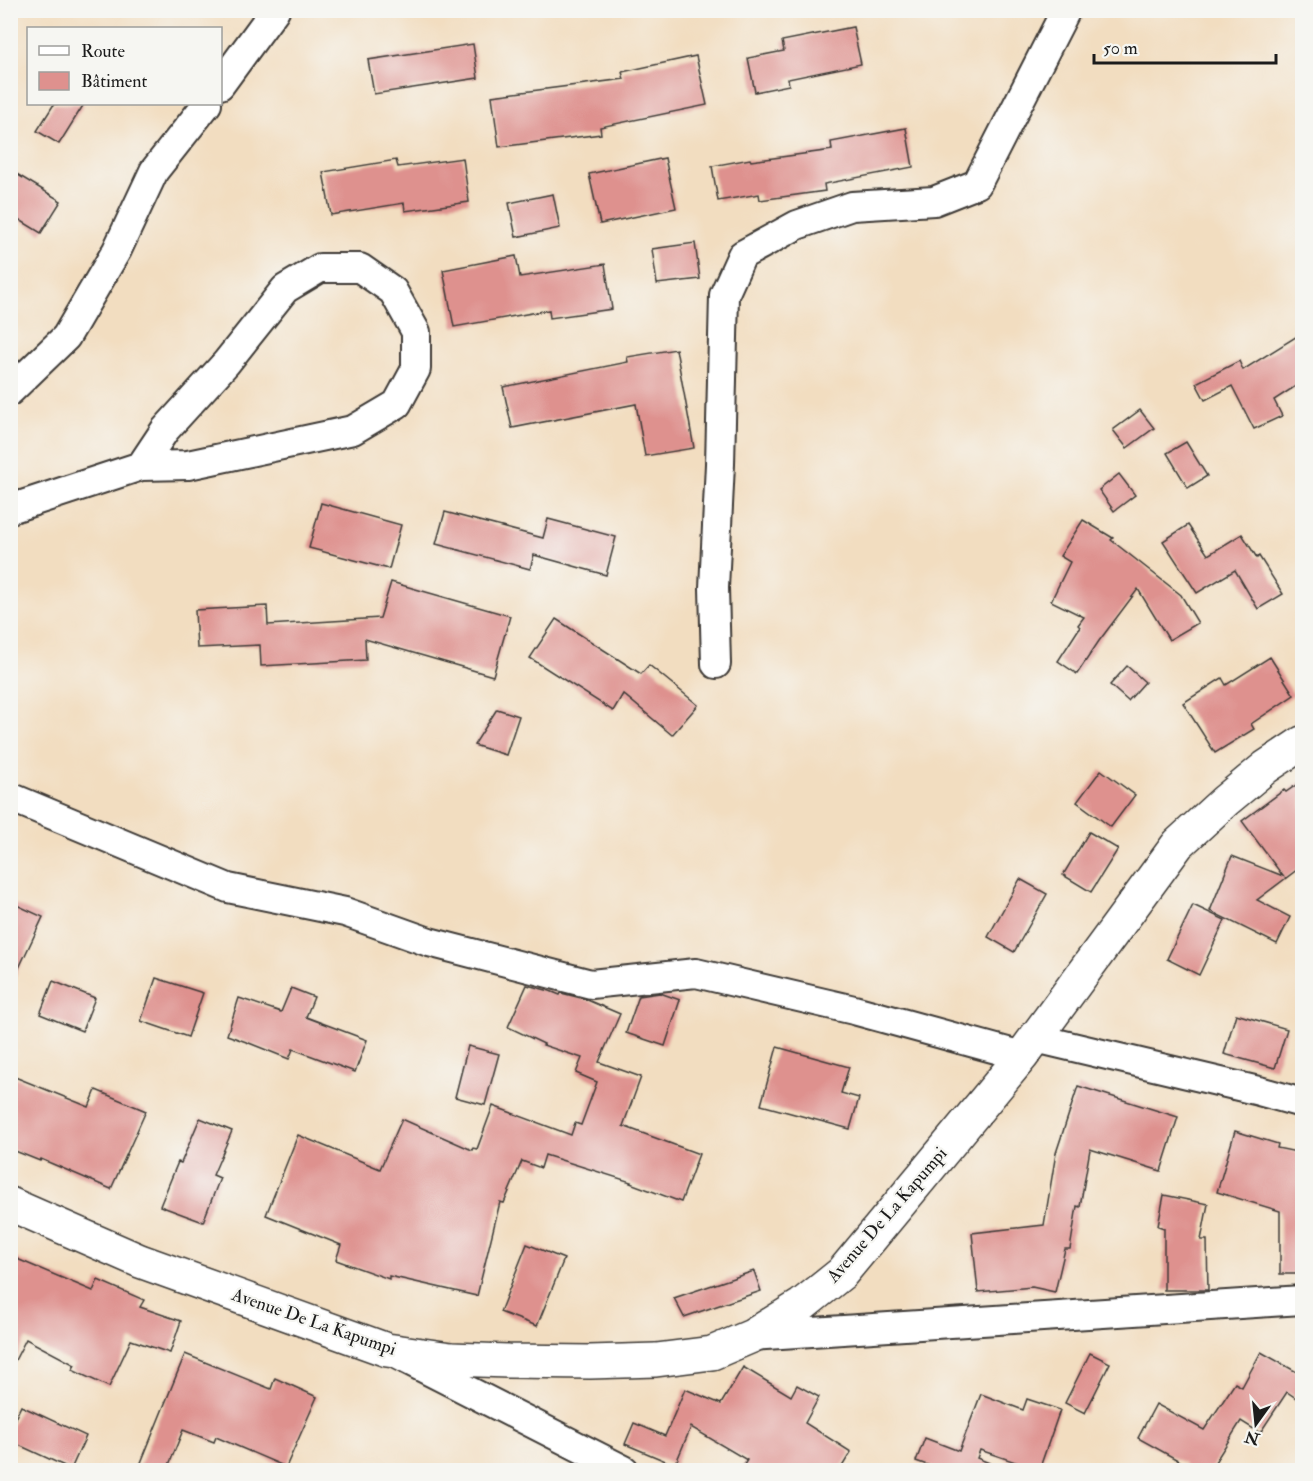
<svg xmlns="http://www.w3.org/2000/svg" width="1313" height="1481" viewBox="0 0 1313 1481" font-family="'IM FELL Double Pica',serif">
<rect width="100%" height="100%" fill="#f6f6f2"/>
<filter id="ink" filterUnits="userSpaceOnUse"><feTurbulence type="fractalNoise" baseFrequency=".0167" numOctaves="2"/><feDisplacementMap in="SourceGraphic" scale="12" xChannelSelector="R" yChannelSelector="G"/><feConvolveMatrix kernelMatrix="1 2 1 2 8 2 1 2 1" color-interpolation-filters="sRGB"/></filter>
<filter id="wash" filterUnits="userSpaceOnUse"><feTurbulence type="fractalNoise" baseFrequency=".008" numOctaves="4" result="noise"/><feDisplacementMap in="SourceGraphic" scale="24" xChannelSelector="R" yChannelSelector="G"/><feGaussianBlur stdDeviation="1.35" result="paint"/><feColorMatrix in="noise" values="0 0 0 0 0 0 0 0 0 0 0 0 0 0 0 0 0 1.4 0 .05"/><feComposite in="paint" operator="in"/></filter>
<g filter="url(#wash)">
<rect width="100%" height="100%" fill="#f2ddc0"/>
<g id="blocks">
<g fill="#de918e">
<polygon points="853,27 861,64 788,79 789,85 755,92 748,58 784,51 782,41"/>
<polygon points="473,44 478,78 374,94 368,60"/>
<polygon points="696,56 707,105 600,127 601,134 499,147 492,96 624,79 622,72"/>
<polygon points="54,104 84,104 59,144 37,131"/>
<polygon points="906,128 913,167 824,184 825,191 760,200 759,194 718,201 712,166 750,159 751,161 832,150 831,142"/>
<polygon points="463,158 469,202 405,211 404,203 331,215 323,172 396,160 398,167"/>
<polygon points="665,158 676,208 600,224 589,174"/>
<polygon points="10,170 61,201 41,233 10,214"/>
<polygon points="553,194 560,228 516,237 509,203"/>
<polygon points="695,243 700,279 657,284 652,249"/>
<polygon points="516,256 520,277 605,264 612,309 550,318 549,310 454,327 443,270"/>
<polygon points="1302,333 1302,382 1274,400 1282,416 1254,429 1232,386 1205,400 1196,383 1239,361 1243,370"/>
<polygon points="676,349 694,448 645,456 636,404 512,428 503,387 628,362 627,357"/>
<polygon points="1140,410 1154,428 1127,448 1113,430"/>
<polygon points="1186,442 1207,476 1188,488 1167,453"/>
<polygon points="1119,474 1135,495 1114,511 1099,490"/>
<polygon points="321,503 401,525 389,569 309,548"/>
<polygon points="445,512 543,538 548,519 616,537 606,575 534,555 530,569 436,544"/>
<polygon points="1083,520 1113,538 1111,540 1181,595 1198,623 1169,640 1138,589 1099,641 1077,674 1058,661 1080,627 1078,625 1084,617 1051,601 1070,562 1060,556"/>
<polygon points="1188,525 1208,555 1242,534 1257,558 1259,556 1283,594 1258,609 1235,570 1197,593 1163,541"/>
<polygon points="391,582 510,616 493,676 365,639 366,660 261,666 260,645 197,648 195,610 267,606 268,625 380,618"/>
<polygon points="556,619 641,674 649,665 698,705 672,735 623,694 613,711 530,658"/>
<polygon points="1270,657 1294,695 1251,724 1254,729 1215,753 1183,703 1222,678 1226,685"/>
<polygon points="1127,666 1145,682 1128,701 1110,685"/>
<polygon points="497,709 519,716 506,755 474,745"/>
<polygon points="1101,770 1135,795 1111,827 1077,802"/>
<polygon points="1302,781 1302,866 1257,900 1290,917 1277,944 1210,911 1232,856 1283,876 1242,821 1284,790 1286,792"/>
<polygon points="1089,832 1118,849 1091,892 1063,875"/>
<polygon points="1020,879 1047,894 1014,952 988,937"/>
<polygon points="10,902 43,917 10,987"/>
<polygon points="1193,905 1225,920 1199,975 1167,959"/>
<polygon points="156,978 203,993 188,1037 141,1021"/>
<polygon points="53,981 95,998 82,1031 40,1014"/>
<polygon points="527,985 550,991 560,995 561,993 585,999 620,1014 599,1062 641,1077 623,1126 699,1154 681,1202 630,1183 631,1182 545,1155 541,1168 522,1161 504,1203 500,1202 477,1296 389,1276 389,1279 336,1260 341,1245 266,1215 298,1135 380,1169 402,1119 472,1150 473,1148 477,1149 493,1106 571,1135 575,1123 581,1125 597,1082 576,1073 582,1058 543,1045 544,1044 508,1027"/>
<polygon points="291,988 314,997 306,1017 367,1040 355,1072 293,1049 289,1059 249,1043 227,1035 239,998 281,1012"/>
<polygon points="660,993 680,1000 665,1046 626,1033 639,996"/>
<polygon points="1236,1014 1287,1029 1275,1068 1224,1054"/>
<polygon points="468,1046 499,1054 485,1105 455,1097"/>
<polygon points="777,1047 849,1067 841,1093 859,1098 850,1129 761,1105"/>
<polygon points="10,1075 89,1107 96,1090 146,1111 111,1189 41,1159 40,1161 10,1149"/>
<polygon points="1078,1086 1178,1117 1161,1171 1090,1149 1080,1207 1077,1206 1070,1249 1065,1249 1055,1292 1032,1287 978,1292 972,1233 1044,1225 1056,1153"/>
<polygon points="200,1118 232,1131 213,1175 220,1178 203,1222 160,1206 178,1162 181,1163"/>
<polygon points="1235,1131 1278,1144 1277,1148 1302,1153 1302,1274 1280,1274 1280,1211 1217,1192"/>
<polygon points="1164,1195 1208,1204 1201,1240 1207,1240 1208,1290 1164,1290 1164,1228 1158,1226"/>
<polygon points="527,1244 564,1259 537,1326 500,1312"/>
<polygon points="10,1256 93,1291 98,1280 144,1300 140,1307 181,1321 170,1353 131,1340 109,1387 72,1370 75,1365 26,1339 10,1370"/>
<polygon points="754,1271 761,1291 684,1317 674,1298"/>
<polygon points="1261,1352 1302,1375 1302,1402 1287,1392 1260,1433 1241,1421 1210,1470 1180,1470 1185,1464 1138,1438 1156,1404 1204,1430 1235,1383 1242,1387"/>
<polygon points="1090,1353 1110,1363 1085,1413 1065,1403"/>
<polygon points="185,1354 271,1389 275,1378 317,1397 286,1467 216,1437 214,1442 183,1430 167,1470 138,1470"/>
<polygon points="743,1367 791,1396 797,1385 819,1397 805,1423 851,1452 840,1470 741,1470 747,1460 691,1427 675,1465 625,1444 634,1423 665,1436 685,1389 721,1404"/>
<polygon points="981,1394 1023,1410 1027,1399 1060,1410 1039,1470 980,1450 977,1458 1004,1469 1004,1470 941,1470 916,1461 925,1438 959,1451"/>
<polygon points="21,1406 86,1436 71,1469 10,1441 10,1429"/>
</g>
</g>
</g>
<g filter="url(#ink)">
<use href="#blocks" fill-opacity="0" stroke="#3c3935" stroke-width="1.5"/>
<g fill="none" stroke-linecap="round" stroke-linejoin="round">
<defs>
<g id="minor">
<polyline points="220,85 275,10"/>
<polyline points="10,391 66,337 117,250 154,171 207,104"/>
<polyline points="10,509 141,466 188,465 353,430 397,404 416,369 416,332 393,291 360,268 320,268 285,289 226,363 165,430 141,466"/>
<polyline points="716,664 714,588 720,464 724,295 742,255 797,225 852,206 934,201 977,184 1066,10"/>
<polyline points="10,797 228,888 345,912 429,942 591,984 696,973 854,1010 1022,1056"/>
<polyline points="1035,1038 1259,1091 1302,1103"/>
<polyline points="752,1336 1302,1300"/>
<polyline points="400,1356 624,1470"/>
</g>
<polyline id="major" points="10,1204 140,1261 387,1350 451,1359 508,1361 590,1362 656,1360 712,1353 752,1336 802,1305 842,1273 1022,1056 1178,844 1225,801 1266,767 1302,743"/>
</defs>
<use href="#minor" stroke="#3c3935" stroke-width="32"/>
<use href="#major" stroke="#3c3935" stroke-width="36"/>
<use href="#minor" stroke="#fff" stroke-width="28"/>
<use href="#major" stroke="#fff" stroke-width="33"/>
</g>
</g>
<g text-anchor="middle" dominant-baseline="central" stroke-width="4.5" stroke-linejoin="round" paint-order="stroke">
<g font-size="18" fill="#1c1c1c" stroke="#f6f6f2">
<text transform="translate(887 1215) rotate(-49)">Avenue De La Kapumpi</text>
<text transform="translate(314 1322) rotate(19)">Avenue De La Kapumpi</text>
</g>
</g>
<rect width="1313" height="1481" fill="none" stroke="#f6f6f2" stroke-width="36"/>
<rect x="27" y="27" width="195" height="78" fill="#f6f6f2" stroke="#9f9f9c" stroke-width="1.5"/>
<rect x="39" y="46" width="30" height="9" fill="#ffffff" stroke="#9f9f9c" stroke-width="1.5"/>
<text x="81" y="57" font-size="18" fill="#1c1c1c">Route</text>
<rect x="39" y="72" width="30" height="18" fill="#de918e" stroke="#9f9f9c" stroke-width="1.5"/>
<text x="81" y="87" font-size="18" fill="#1c1c1c">Bâtiment</text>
<g transform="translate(1256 1424) rotate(195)" stroke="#f6f6f2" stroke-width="4.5" paint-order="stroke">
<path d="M0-4.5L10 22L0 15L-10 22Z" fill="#1c1c1c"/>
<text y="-9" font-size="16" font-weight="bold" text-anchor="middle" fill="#1c1c1c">N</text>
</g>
<path d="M1094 54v9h182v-9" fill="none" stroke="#1c1c1c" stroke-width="3"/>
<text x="1103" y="54" font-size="18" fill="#1c1c1c" stroke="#f6f6f2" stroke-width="4.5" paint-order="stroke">50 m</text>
</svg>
